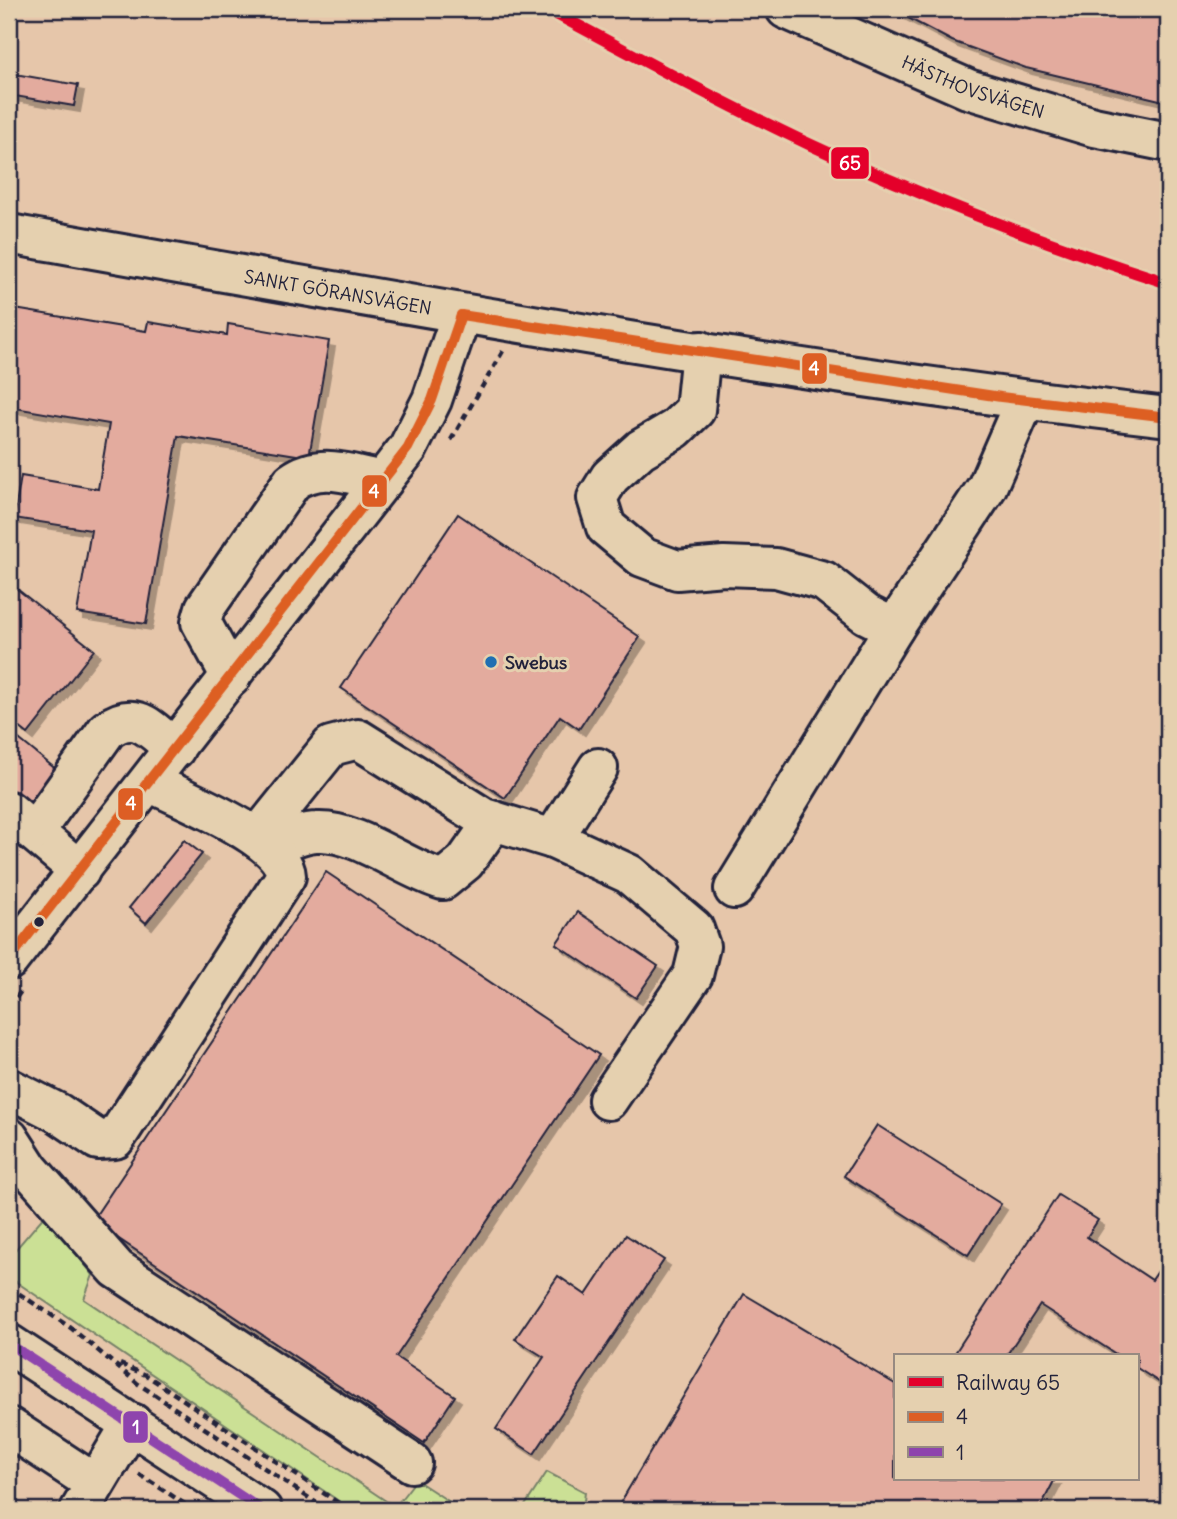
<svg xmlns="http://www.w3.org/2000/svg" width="1177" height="1519" viewBox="0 0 1177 1519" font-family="Delius,sans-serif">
<defs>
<filter id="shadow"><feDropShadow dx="6" dy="6" stdDeviation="0" flood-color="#0004"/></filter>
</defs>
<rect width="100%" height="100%" fill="#e6c6aa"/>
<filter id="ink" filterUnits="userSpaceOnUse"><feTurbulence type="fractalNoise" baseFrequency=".0143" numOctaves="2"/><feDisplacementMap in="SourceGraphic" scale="14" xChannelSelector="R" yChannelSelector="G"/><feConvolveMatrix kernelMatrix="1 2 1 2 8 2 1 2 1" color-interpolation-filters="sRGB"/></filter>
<g filter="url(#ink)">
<g fill="#cbe095" stroke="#768168" stroke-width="2">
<polygon points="45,1215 93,1275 84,1299 395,1507 416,1480 462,1510 352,1510 9,1277 9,1257"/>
<polygon points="547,1472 585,1492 583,1510 522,1510"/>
</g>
<g fill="#e3ab9e" stroke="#22223b" stroke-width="2" filter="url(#shadow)">
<polygon points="891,9 1168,9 1168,102 1026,68 952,41"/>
<polygon points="9,73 78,85 74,106 9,95"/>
<polygon points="9,308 146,331 148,322 227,335 228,324 329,341 309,457 178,436 146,624 77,613 91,530 14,518 21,476 98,489 109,424 9,407"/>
<polygon points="458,514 640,637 579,729 560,716 505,798 341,688"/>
<polygon points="12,585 94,650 28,734 9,719 9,589"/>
<polygon points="9,731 58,771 22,815 9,805"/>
<polygon points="184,840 202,854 146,923 129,908"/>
<polygon points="326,872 599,1055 396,1357 455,1396 424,1443 92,1221"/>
<polygon points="578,912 658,966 636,998 556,944"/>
<polygon points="877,1125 1001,1204 968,1255 844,1176"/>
<polygon points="1058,1195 1098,1220 1087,1237 1152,1280 1165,1261 1168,1263 1168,1388 1137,1368 1137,1356 1119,1356 1040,1305 1006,1356 953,1356"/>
<polygon points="626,1235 664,1260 534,1454 496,1429 544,1357 515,1339 558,1276 586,1295"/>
<polygon points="744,1294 895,1384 895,1479 1055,1479 1039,1510 616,1510"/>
</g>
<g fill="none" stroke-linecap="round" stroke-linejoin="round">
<defs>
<g id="minor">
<path id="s1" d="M786,9L968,89L1094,127L1168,142"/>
<path id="s2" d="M9,234C394,302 779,372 1168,417"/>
<polyline points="701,351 695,410 675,429 641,449 610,477 597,498 606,527 642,557 677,570 724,566 776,568 824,581 866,614 894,628 734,889"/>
<polyline points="894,628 987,487 1025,400"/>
<path d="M231,677L201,622L205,608L292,482C321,461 350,475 383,481"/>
<polyline points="9,811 80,871"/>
<path d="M35,831L107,730C137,708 151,730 175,749"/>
<polyline points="257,838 331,746 358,739 484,818 553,839 629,874 694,929 700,946 693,975 608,1100"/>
<polyline points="553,839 598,768"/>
<path d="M270,846C284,841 303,832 317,832C358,830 404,869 443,880L465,862L494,821"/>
<polyline points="9,960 408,448 432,400 461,315"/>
<path d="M9,1088L58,1113L98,1140L115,1139L286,876C284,837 183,800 150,782"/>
<polyline points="9,1138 29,1169 117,1269 412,1463"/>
<polyline points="9,1344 262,1510"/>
<polyline points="9,1427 94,1483"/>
<polyline points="80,1510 132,1423"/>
</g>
</defs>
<use href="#minor" stroke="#22223b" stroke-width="44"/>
<g stroke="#22223b" stroke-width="4.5" stroke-dasharray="7 5" stroke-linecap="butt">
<polyline points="451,440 503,351"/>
<polyline points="9,1007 22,990"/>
<polyline points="9,1287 71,1328 137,1383 327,1510"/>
<polyline points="120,1364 146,1375 349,1510"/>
<polyline points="139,1474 194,1510"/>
</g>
<use href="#minor" stroke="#e5d0af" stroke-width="38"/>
<defs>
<g id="bus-1">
<polyline points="461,315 1001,397 1168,417"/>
<polyline points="9,960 408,448 432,400 461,315"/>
</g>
<polyline id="bus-2" points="9,1344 262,1510"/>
</defs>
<use href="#bus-1" stroke="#e5d0af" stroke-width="16"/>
<use href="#bus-2" stroke="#e5d0af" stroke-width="16"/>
<use href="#bus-1" stroke="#dd5e24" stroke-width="10"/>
<use href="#bus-2" stroke="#8e44ad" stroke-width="10"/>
<defs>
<path id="rail-1" d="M547,9C635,56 722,103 811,145C927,199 1047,244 1168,283"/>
</defs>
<use href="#rail-1" stroke="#e5d0af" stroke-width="18"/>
<use href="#rail-1" stroke="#e4002b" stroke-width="12"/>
</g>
</g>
<circle fill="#1f6fb2" stroke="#e5d0af" stroke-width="2.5" cx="491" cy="662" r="7"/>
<circle fill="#22223b" stroke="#e5d0af" stroke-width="2.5" cx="39" cy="922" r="6"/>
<g text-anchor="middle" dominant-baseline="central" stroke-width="6" stroke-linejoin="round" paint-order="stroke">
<g font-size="18" fill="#22223b" stroke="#e5d0af">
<text stroke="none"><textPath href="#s1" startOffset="203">HÄSTHOVSVÄGEN</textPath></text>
<text stroke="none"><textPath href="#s2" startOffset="334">SANKT GÖRANSVÄGEN</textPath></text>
</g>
<g font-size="18" font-weight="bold" fill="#22223b" stroke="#e5d0af" text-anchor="start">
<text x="505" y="662">Swebus</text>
</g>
</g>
<g stroke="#e5d0af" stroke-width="2.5">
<rect x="830" y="146" width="40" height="34" rx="7" fill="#e4002b"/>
<rect x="801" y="352" width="27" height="33" rx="7" fill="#dd5e24"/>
<rect x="361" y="474" width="27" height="34" rx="7" fill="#dd5e24"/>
<rect x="117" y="787" width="27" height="34" rx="7" fill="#dd5e24"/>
<rect x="122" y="1410" width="27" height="34" rx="7" fill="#8e44ad"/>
</g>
<g font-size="19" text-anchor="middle" font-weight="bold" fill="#fff">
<text x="850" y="170">65</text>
<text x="814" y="375">4</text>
<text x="374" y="498">4</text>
<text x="131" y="810">4</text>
<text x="136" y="1434">1</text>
</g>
<rect width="1177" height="1519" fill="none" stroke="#e5d0af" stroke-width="35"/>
<rect x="18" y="18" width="1142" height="1484" fill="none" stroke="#22223b" stroke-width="2.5" filter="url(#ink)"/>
<rect x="894" y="1354" width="245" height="126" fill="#e5d0af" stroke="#978a81" stroke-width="2"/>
<rect x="908" y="1377" width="35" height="10" fill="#e4002b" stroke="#978a81" stroke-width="2"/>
<text x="956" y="1390" font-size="21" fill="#22223b">Railway 65</text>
<rect x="908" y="1412" width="35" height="10" fill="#dd5e24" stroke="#978a81" stroke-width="2"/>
<text x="956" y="1424" font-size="21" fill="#22223b">4</text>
<rect x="908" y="1447" width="35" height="10" fill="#8e44ad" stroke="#978a81" stroke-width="2"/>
<text x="956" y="1460" font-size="21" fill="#22223b">1</text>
</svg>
